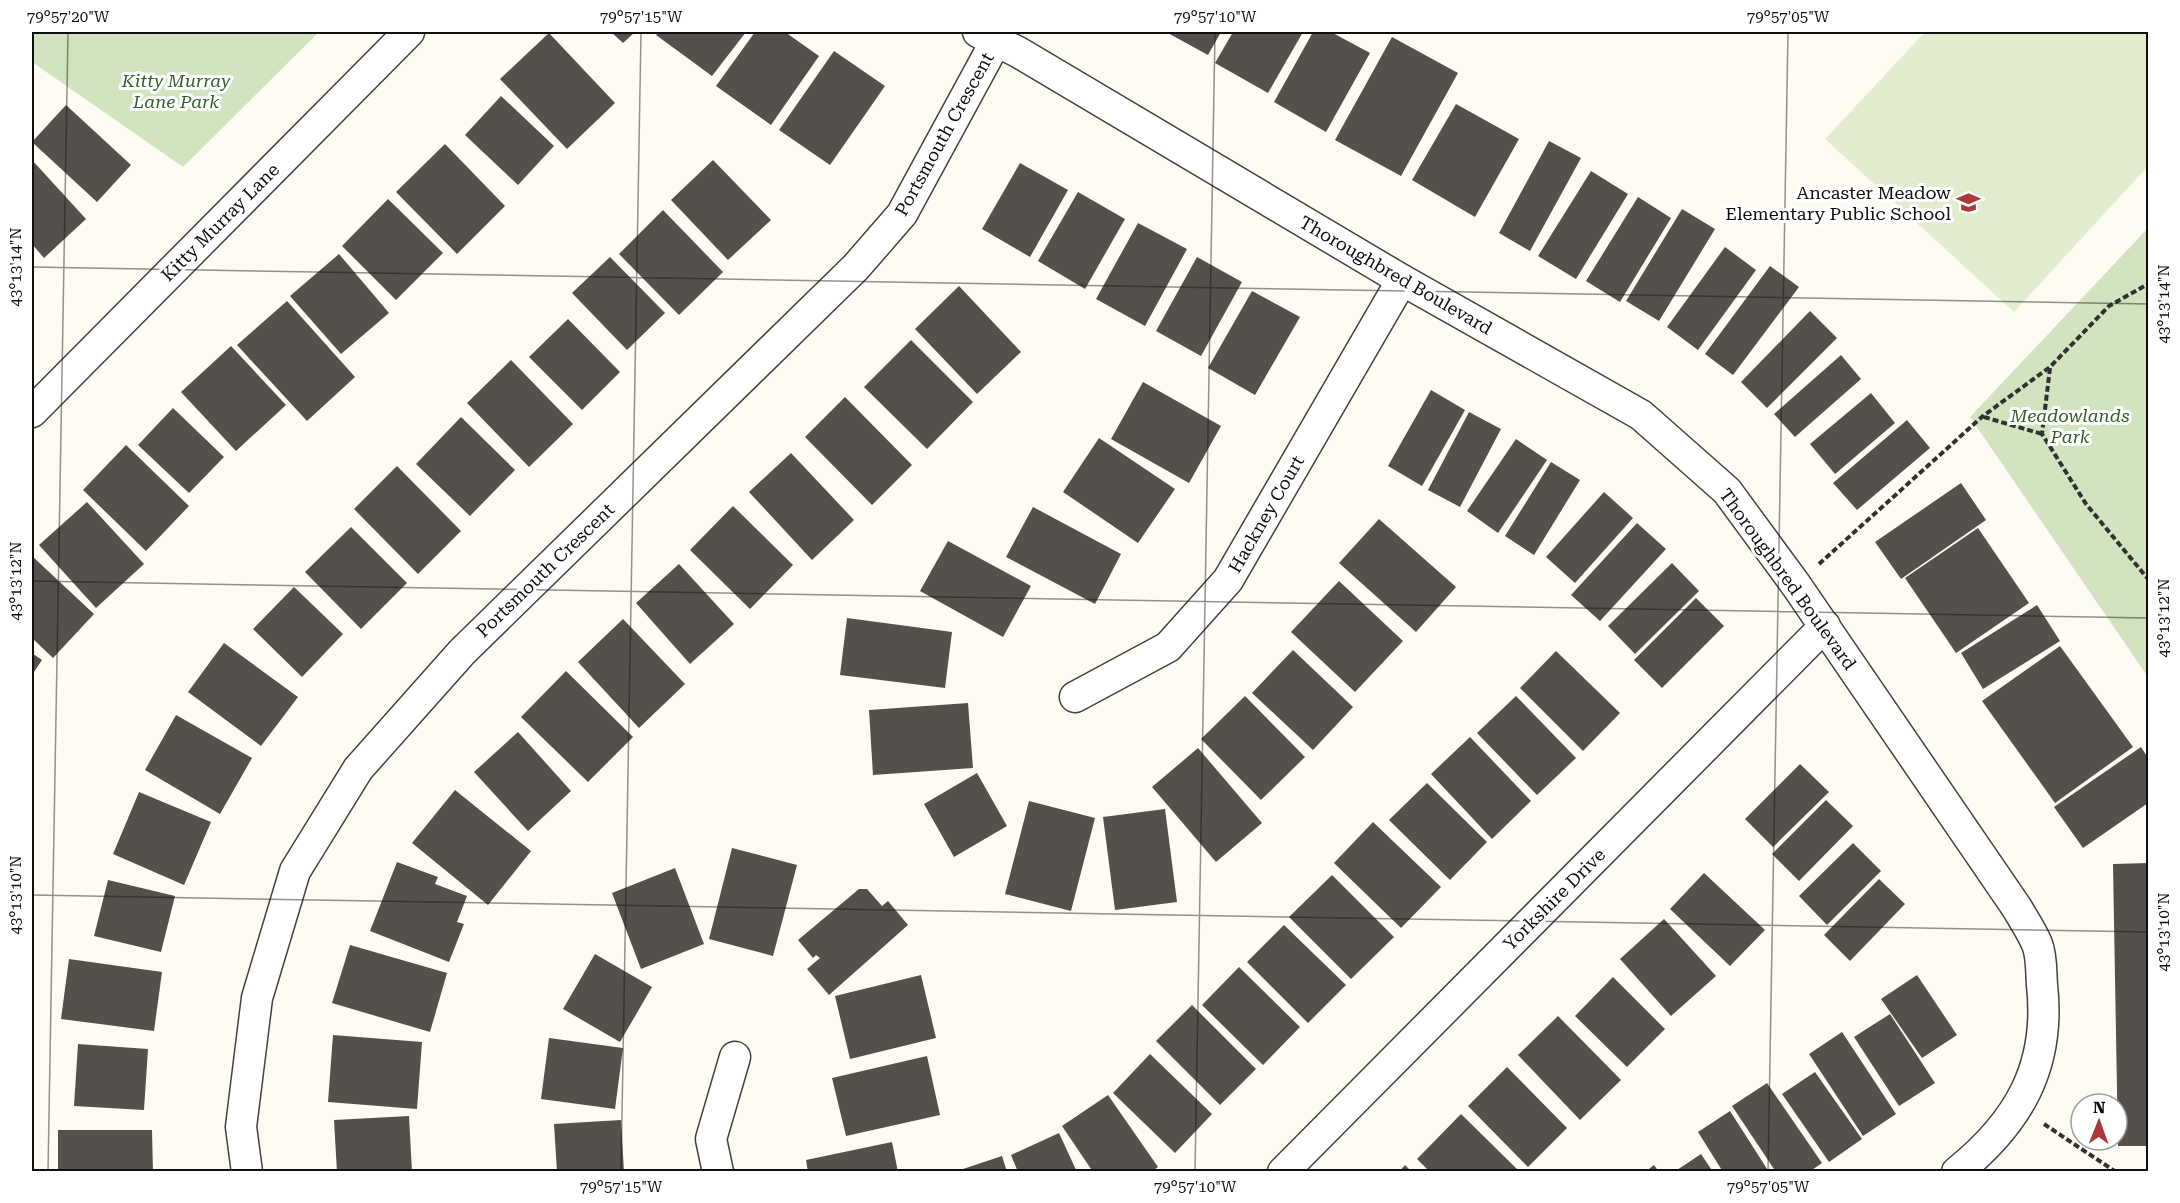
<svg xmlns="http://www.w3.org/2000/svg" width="2180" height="1203" viewBox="0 0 2180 1203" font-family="'Roboto Serif',serif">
<rect width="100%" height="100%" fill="#fdfbf2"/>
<g fill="#d2e4bf">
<polygon points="32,32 319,32 183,167 32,62"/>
<polygon points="2148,228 2148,677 1970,417"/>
</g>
<polygon fill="#e2edd0" points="1925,32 2148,32 2148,166 2014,312 1825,139"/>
<g fill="#56504c">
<polygon points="611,32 635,32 623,43"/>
<polygon points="659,32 746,32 712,76 656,35"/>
<polygon points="755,32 785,32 819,56 771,125 716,86"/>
<polygon points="1166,32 1221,32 1208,55"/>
<polygon points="1233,32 1303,32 1268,93 1215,63"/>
<polygon points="1313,32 1331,32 1370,53 1326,132 1274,102"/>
<polygon points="549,33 615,103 567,149 500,79"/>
<polygon points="1392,37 1458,73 1401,176 1335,140"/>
<polygon points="834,51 885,86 830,165 779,130"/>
<polygon points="501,96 554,146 518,185 465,135"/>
<polygon points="1456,104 1519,139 1475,217 1412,180"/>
<polygon points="66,105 131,165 97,202 32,142"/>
<polygon points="1549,141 1581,158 1530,251 1499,233"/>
<polygon points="445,144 505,206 457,254 396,192"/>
<polygon points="32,160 86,219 44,258 32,244"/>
<polygon points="713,160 771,220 728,260 671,200"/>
<polygon points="1020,163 1068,190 1030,257 982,229"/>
<polygon points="1591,171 1628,194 1576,279 1538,256"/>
<polygon points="1078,192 1125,219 1085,289 1038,261"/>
<polygon points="1638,197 1671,218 1620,302 1586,281"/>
<polygon points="388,199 443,253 396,300 342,246"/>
<polygon points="1682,209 1715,229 1659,321 1626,301"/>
<polygon points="663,210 723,272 679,315 619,254"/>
<polygon points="1138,223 1187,249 1145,326 1096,299"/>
<polygon points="1725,247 1756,270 1698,350 1667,327"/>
<polygon points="339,254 389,313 341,354 290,296"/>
<polygon points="610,257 665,313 627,350 572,293"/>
<polygon points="1197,257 1242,282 1201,356 1156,331"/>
<polygon points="1770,266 1799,287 1733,375 1705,354"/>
<polygon points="959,286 1021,352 977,394 915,329"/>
<polygon points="1252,291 1300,317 1255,395 1208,368"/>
<polygon points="287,301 355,377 307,421 237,345"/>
<polygon points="1810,311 1837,338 1767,408 1741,382"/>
<polygon points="568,319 620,372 582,410 529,357"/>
<polygon points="911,340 973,402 927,449 864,387"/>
<polygon points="231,346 286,405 236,451 181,392"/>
<polygon points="1841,355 1861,379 1795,437 1774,414"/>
<polygon points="511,360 573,424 529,467 467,403"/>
<polygon points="1143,382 1221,426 1189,483 1111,439"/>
<polygon points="1431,390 1465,410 1422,486 1388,466"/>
<polygon points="1871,393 1895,423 1835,474 1810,444"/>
<polygon points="845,397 912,465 872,505 805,437"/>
<polygon points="173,408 224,457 189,493 138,445"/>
<polygon points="1469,412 1501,429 1460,507 1428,490"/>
<polygon points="461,417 515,470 470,516 416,464"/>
<polygon points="1907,420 1930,448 1857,510 1833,483"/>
<polygon points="1099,438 1175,489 1138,543 1063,492"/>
<polygon points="1516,439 1547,460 1498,533 1467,511"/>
<polygon points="126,445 189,506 146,551 83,490"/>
<polygon points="791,453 854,520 812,560 749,492"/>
<polygon points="1551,462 1580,480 1534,555 1505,536"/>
<polygon points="397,466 461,531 418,574 354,509"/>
<polygon points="1961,483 1986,520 1901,579 1875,542"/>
<polygon points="1604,492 1633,518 1575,583 1546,557"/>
<polygon points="87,502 144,564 96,608 39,545"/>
<polygon points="733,506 793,565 750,609 690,550"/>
<polygon points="1033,507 1121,554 1095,604 1006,557"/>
<polygon points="1379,519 1456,587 1416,632 1339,563"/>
<polygon points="1637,523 1666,549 1600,621 1571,595"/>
<polygon points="351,527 407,583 361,629 305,572"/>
<polygon points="1978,528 2029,603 1956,653 1905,578"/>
<polygon points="948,541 1031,586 1003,637 920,591"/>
<polygon points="32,556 94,614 53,658 32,638"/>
<polygon points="1672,563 1699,591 1635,654 1608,626"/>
<polygon points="679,564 734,624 690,664 636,603"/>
<polygon points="1339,581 1403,641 1355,692 1291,632"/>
<polygon points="294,587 343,634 302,677 253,629"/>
<polygon points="1696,598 1724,626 1662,688 1634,660"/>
<polygon points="2037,605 2060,641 1983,689 1961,653"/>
<polygon points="847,618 952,632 945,688 840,675"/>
<polygon points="623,619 685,684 639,728 578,662"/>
<polygon points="224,643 298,697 261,746 188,692"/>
<polygon points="2060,646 2133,747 2055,803 1982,701"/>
<polygon points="1293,650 1353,707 1313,750 1252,693"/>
<polygon points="1556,651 1620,713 1583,751 1520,688"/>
<polygon points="32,653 42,660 32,675"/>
<polygon points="566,671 633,737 588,782 521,717"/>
<polygon points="1245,696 1305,757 1261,800 1201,739"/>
<polygon points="1516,696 1576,758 1537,795 1477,733"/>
<polygon points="968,703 973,768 873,775 869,710"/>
<polygon points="176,715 252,758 220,814 145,770"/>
<polygon points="518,732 571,791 528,831 474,772"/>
<polygon points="1470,737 1531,801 1492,839 1431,774"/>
<polygon points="2141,747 2148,758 2148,803 2083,848 2054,807"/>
<polygon points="1198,748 1262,823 1216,862 1152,787"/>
<polygon points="1800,764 1829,792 1773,847 1745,819"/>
<polygon points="977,773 1007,826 954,857 924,804"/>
<polygon points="1427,783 1487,842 1450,880 1389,820"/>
<polygon points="455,790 531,851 488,905 412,843"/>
<polygon points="139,792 211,822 184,885 113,854"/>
<polygon points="1826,800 1853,826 1799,881 1772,854"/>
<polygon points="1029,801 1095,818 1071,911 1005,894"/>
<polygon points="1165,809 1177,902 1115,910 1103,817"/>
<polygon points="1373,822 1441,887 1401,928 1334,863"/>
<polygon points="1853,843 1881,871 1827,925 1799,896"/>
<polygon points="732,848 797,865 773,956 709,939"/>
<polygon points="397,862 438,877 435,884 467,896 457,922 464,924 449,962 370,931"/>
<polygon points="2148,863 2148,1146 2118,1146 2113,864"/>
<polygon points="675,868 704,944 641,969 612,893"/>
<polygon points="1704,873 1765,930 1730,966 1670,909"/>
<polygon points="1332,875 1394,937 1351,979 1289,917"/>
<polygon points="1879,879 1905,904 1850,961 1824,935"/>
<polygon points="108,880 175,896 161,952 94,936"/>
<polygon points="859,889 867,889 882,906 888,901 908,925 829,995 807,969 820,958 816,955 813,958 798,940"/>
<polygon points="1664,919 1716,976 1671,1016 1620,959"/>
<polygon points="1284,925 1346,985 1308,1023 1247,962"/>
<polygon points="350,945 447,973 430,1032 332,1003"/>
<polygon points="595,954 652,987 620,1042 563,1009"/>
<polygon points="69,959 162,972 154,1031 61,1019"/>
<polygon points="1239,967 1300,1027 1263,1065 1202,1005"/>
<polygon points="921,975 936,1038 850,1059 835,996"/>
<polygon points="1917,975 1957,1035 1922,1058 1881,999"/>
<polygon points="1613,977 1665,1029 1627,1067 1575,1016"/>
<polygon points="1192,1005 1256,1069 1220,1105 1156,1041"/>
<polygon points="1890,1014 1935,1083 1899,1106 1854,1037"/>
<polygon points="1558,1016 1621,1080 1580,1120 1518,1055"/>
<polygon points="1842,1032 1896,1114 1863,1136 1809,1054"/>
<polygon points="333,1035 422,1042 417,1109 328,1102"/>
<polygon points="549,1038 623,1048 615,1109 541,1099"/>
<polygon points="78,1044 148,1049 144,1110 74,1106"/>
<polygon points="1150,1054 1212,1114 1175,1153 1113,1093"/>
<polygon points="927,1056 940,1115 846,1136 832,1078"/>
<polygon points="1507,1067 1567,1128 1528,1167 1468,1106"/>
<polygon points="1815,1072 1862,1139 1829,1162 1782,1094"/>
<polygon points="1767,1083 1822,1163 1809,1172 1776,1172 1732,1106"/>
<polygon points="1108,1095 1158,1167 1151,1172 1093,1172 1062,1126"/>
<polygon points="1730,1111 1769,1172 1723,1172 1698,1132"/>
<polygon points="1461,1114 1520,1172 1430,1172 1417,1159"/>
<polygon points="409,1116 412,1172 337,1172 334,1120"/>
<polygon points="621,1120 624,1172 557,1172 554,1124"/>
<polygon points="58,1130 152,1130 153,1172 58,1172"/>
<polygon points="1059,1133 1077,1172 1018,1172 1011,1155"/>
<polygon points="892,1142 898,1172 808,1172 806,1160"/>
<polygon points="1701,1154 1713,1172 1674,1172"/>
<polygon points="1002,1156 1007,1172 958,1172 957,1171"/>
<polygon points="1405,1165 1412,1172 1399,1172"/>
<polygon points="1654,1165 1659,1172 1645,1172"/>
</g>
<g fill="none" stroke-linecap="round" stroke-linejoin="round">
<defs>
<g id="minor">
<path d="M978,32L1018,52L1402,280L1641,415L1727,491L1796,585L2017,908C2024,920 2032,932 2037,944C2042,956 2041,973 2042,985C2051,1066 2019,1122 1957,1172"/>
<polyline points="32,412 409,32"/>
<polyline points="1075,697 1168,647 1228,580 1402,280"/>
<polyline points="247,1172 241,1127 257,998 295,871 358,769 462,652 856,267 902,214 996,41"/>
<polyline points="718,1172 711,1139 735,1057"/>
<polyline points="1283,1172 1825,626"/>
</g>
</defs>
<use href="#minor" stroke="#424242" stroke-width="33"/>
<g stroke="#313131" stroke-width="4" stroke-dasharray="6 3" stroke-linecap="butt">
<polyline points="2050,368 2042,434 2086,504 2148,579"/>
<polyline points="1984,417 2042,434"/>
<polyline points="1819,564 1983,416 2050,367 2109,306 2148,284"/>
<polyline points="2044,1124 2116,1172"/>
</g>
<use href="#minor" stroke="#fff" stroke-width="30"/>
</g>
<path fill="none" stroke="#0f0f0f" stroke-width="1.5" stroke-opacity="0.45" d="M32,267L2148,304M32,581L2148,618M32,895L2148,932M48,1172L68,32M621,1172L641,32M1195,1172L1215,32M1768,1172L1788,32"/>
<defs>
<symbol id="school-bare" viewBox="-9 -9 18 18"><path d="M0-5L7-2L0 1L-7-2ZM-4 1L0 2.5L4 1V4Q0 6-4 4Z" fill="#ae373b" stroke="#fff" stroke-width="2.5" paint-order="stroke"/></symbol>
</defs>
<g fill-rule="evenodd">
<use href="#school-bare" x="1952" y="186" width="33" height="33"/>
</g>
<g text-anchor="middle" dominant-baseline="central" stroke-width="6" stroke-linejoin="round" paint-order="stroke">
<g font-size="18" font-style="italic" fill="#315f27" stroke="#fff">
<text x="176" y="80">Kitty Murray<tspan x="176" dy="21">Lane Park</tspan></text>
<text x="2070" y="415">Meadowlands<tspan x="2070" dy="21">Park</tspan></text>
</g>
<g font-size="18" fill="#0f0f0f" stroke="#fff">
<text transform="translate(944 134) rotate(-61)">Portsmouth Crescent</text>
<text transform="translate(220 222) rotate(-45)">Kitty Murray Lane</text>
<text transform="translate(1396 275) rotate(30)">Thoroughbred Boulevard</text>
<text transform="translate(1266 514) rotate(-60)">Hackney Court</text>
<text transform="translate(545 570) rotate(-44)">Portsmouth Crescent</text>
<text transform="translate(1788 579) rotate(54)">Thoroughbred Boulevard</text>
<text transform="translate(1554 899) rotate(-45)">Yorkshire Drive</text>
</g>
<g font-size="18" fill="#0f0f0f" stroke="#fff" text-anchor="end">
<text x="1951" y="192">Ancaster Meadow<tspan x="1951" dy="21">Elementary Public School</tspan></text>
</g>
</g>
<rect width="2180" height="1203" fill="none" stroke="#ffffff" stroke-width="66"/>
<g transform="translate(2099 1122) rotate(1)"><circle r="28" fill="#ffffff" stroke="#9f9f9f" stroke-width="1.5"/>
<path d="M0-4.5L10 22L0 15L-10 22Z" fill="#ae373b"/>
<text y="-9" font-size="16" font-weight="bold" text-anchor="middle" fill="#0f0f0f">N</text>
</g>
<rect x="33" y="33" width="2114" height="1137" fill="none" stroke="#0f0f0f" stroke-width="2"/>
<g font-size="15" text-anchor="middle" fill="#0f0f0f">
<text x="68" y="22">79°57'20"W</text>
<text x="641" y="22">79°57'15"W</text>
<text x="1215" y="22">79°57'10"W</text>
<text x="1788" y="22">79°57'05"W</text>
<text transform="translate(16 267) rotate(-90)" y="5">43°13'14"N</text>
<text transform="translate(2164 304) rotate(-90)" y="5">43°13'14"N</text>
<text transform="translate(16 581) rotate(-90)" y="5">43°13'12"N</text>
<text transform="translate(2164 618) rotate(-90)" y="5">43°13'12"N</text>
<text transform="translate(16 895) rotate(-90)" y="5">43°13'10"N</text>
<text transform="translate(2164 932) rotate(-90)" y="5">43°13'10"N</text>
<text x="621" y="1192">79°57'15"W</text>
<text x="1195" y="1192">79°57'10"W</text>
<text x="1768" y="1192">79°57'05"W</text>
</g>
</svg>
